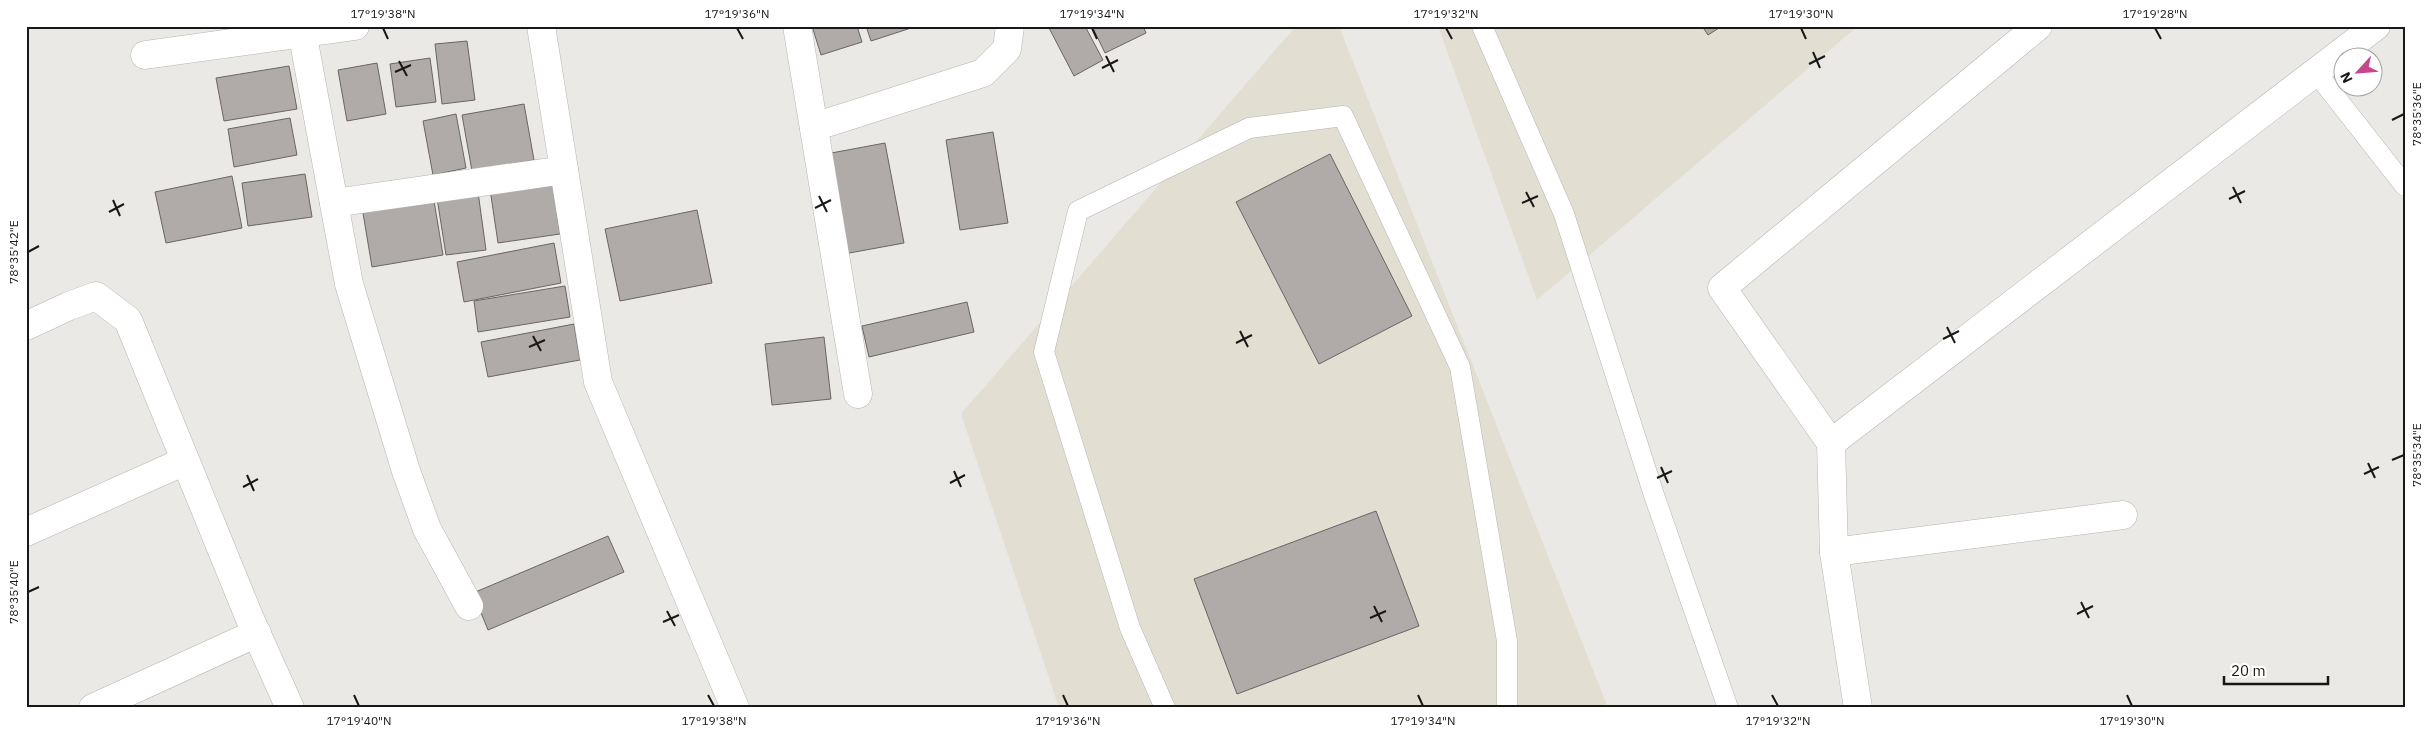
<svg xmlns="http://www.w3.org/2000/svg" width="2431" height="734" viewBox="0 0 2431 734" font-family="'IBM Plex Sans',sans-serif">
<rect width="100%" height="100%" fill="#ebe9e5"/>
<g fill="#e3ded2">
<polygon points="1296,26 1339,26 1608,708 1059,708 961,414"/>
<polygon points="1438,26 1858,26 1537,300"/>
</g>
<g fill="#b0aaa9" stroke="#6a6564">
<polygon points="812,26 857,26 862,42 821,55"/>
<polygon points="866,26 911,26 911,28 871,41"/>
<polygon points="1048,26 1085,26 1103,60 1074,76"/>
<polygon points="1092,26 1143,26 1146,33 1105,53"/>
<polygon points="1702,26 1722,26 1708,35"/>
<polygon points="467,41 475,100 442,104 435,44"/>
<polygon points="430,58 436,102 396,107 390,64"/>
<polygon points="377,63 386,114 347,121 338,70"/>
<polygon points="289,66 297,109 224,121 216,78"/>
<polygon points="524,104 534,160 472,171 462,115"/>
<polygon points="456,114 466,168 433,175 423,121"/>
<polygon points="290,118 297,155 234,167 228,129"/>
<polygon points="993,132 1008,223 960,230 946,140"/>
<polygon points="885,143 904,243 844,254 826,154"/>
<polygon points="1330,154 1412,316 1319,364 1236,202"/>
<polygon points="305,174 312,217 248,226 242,183"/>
<polygon points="232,176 242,228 166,243 155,192"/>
<polygon points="552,180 560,234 498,243 490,189"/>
<polygon points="478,192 486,250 446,255 437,198"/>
<polygon points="433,195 443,255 372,267 362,207"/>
<polygon points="697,210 712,283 620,301 605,229"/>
<polygon points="554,243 561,283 464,302 457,262"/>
<polygon points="565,286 570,317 478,332 474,301"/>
<polygon points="967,302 974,332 869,357 862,326"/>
<polygon points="574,324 580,360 488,377 481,342"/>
<polygon points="824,337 831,399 772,405 765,344"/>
<polygon points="1376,511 1419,626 1237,694 1194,579"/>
<polygon points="608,536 624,572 488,630 473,593"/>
</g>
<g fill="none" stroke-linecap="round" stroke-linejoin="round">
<defs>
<g id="lane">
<polyline points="1482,26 1564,214 1654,495 1728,708"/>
<polyline points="2315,71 2405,186"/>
<polyline points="1165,708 1130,628 1044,352 1078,211 1249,128 1343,116 1460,367 1507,641 1507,708"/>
</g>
<g id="street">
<polyline points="301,26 349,284 406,471 427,529 469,606"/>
<polyline points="541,26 598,382 735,708"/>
<polyline points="797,26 858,394"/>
<polyline points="145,55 355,26"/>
<polyline points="814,127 983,73 1007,49 1010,26"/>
<polyline points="334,203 564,170"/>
<polyline points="26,326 69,306 96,296 128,320 250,619 290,708"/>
<polyline points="1831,443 1722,288 2038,26"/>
<polyline points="26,532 185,461"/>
<polyline points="1834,552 2123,515"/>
<polyline points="93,708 257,633"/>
<polyline points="1858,708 1834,552 1831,443 2376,26"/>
</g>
</defs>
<use href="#lane" stroke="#b7b5b1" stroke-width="21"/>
<use href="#street" stroke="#b7b5b1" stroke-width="29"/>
<use href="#lane" stroke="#fff" stroke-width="20"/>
<use href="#street" stroke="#fff" stroke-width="28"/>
</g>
<path fill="none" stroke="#191817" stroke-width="2" d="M383,28L388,39M737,28L743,39M1092,28L1097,39M1446,28L1452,39M1801,28L1806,39M2155,28L2161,39M1813,52L1820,68M1106,56L1114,72M399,61L407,76M1809,64L1825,56M1102,68L1118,60M395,72L411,65M2392,120L2404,114M2233,187L2241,203M1526,192L1534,207M819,196L827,212M2229,199L2245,191M113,200L120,216M1522,203L1538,196M815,208L831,200M109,212L124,204M28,252L39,246M1947,327L1955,343M1240,331L1248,347M533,336L541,351M1943,339L1959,331M1236,343L1252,335M529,347L545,340M2392,460L2404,455M2368,463L2375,478M1661,467L1668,483M954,471L961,487M2364,474L2379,467M247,475L254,491M1657,478L1672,471M950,483L965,475M243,487L258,479M28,592L39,587M2081,602L2089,618M1374,606L1382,622M667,611L675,626M2077,614L2093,606M1370,618L1386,611M663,622L679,615M354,695L359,706M708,695L714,706M1063,695L1068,706M1418,695L1423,706M1772,695L1778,706M2127,695L2132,706"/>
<rect width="2431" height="734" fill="none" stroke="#ffffff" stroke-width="55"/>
<g transform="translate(2358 72) rotate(244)"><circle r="24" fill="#ffffff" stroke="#a3a3a2"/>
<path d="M0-4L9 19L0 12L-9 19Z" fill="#c8468e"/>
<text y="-8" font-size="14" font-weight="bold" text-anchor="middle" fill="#191817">N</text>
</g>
<path d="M2224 676v8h104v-8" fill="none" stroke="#191817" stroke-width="2.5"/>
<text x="2231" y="676" font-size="15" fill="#191817" stroke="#ffffff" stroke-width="4" paint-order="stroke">20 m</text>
<rect x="28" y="28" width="2376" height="678" fill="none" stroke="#191817" stroke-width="2"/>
<g font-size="12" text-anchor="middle" fill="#191817">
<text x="383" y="18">17°19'38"N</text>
<text x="737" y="18">17°19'36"N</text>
<text x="1092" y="18">17°19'34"N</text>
<text x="1446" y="18">17°19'32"N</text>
<text x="1801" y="18">17°19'30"N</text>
<text x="2155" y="18">17°19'28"N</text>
<text transform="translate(2417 114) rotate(-90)" y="4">78°35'36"E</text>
<text transform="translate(14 252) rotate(-90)" y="4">78°35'42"E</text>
<text transform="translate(2417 455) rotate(-90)" y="4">78°35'34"E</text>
<text transform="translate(14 592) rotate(-90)" y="4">78°35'40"E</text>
<text x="359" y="725">17°19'40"N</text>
<text x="714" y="725">17°19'38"N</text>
<text x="1068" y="725">17°19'36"N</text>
<text x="1423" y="725">17°19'34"N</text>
<text x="1778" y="725">17°19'32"N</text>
<text x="2132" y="725">17°19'30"N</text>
</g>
</svg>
